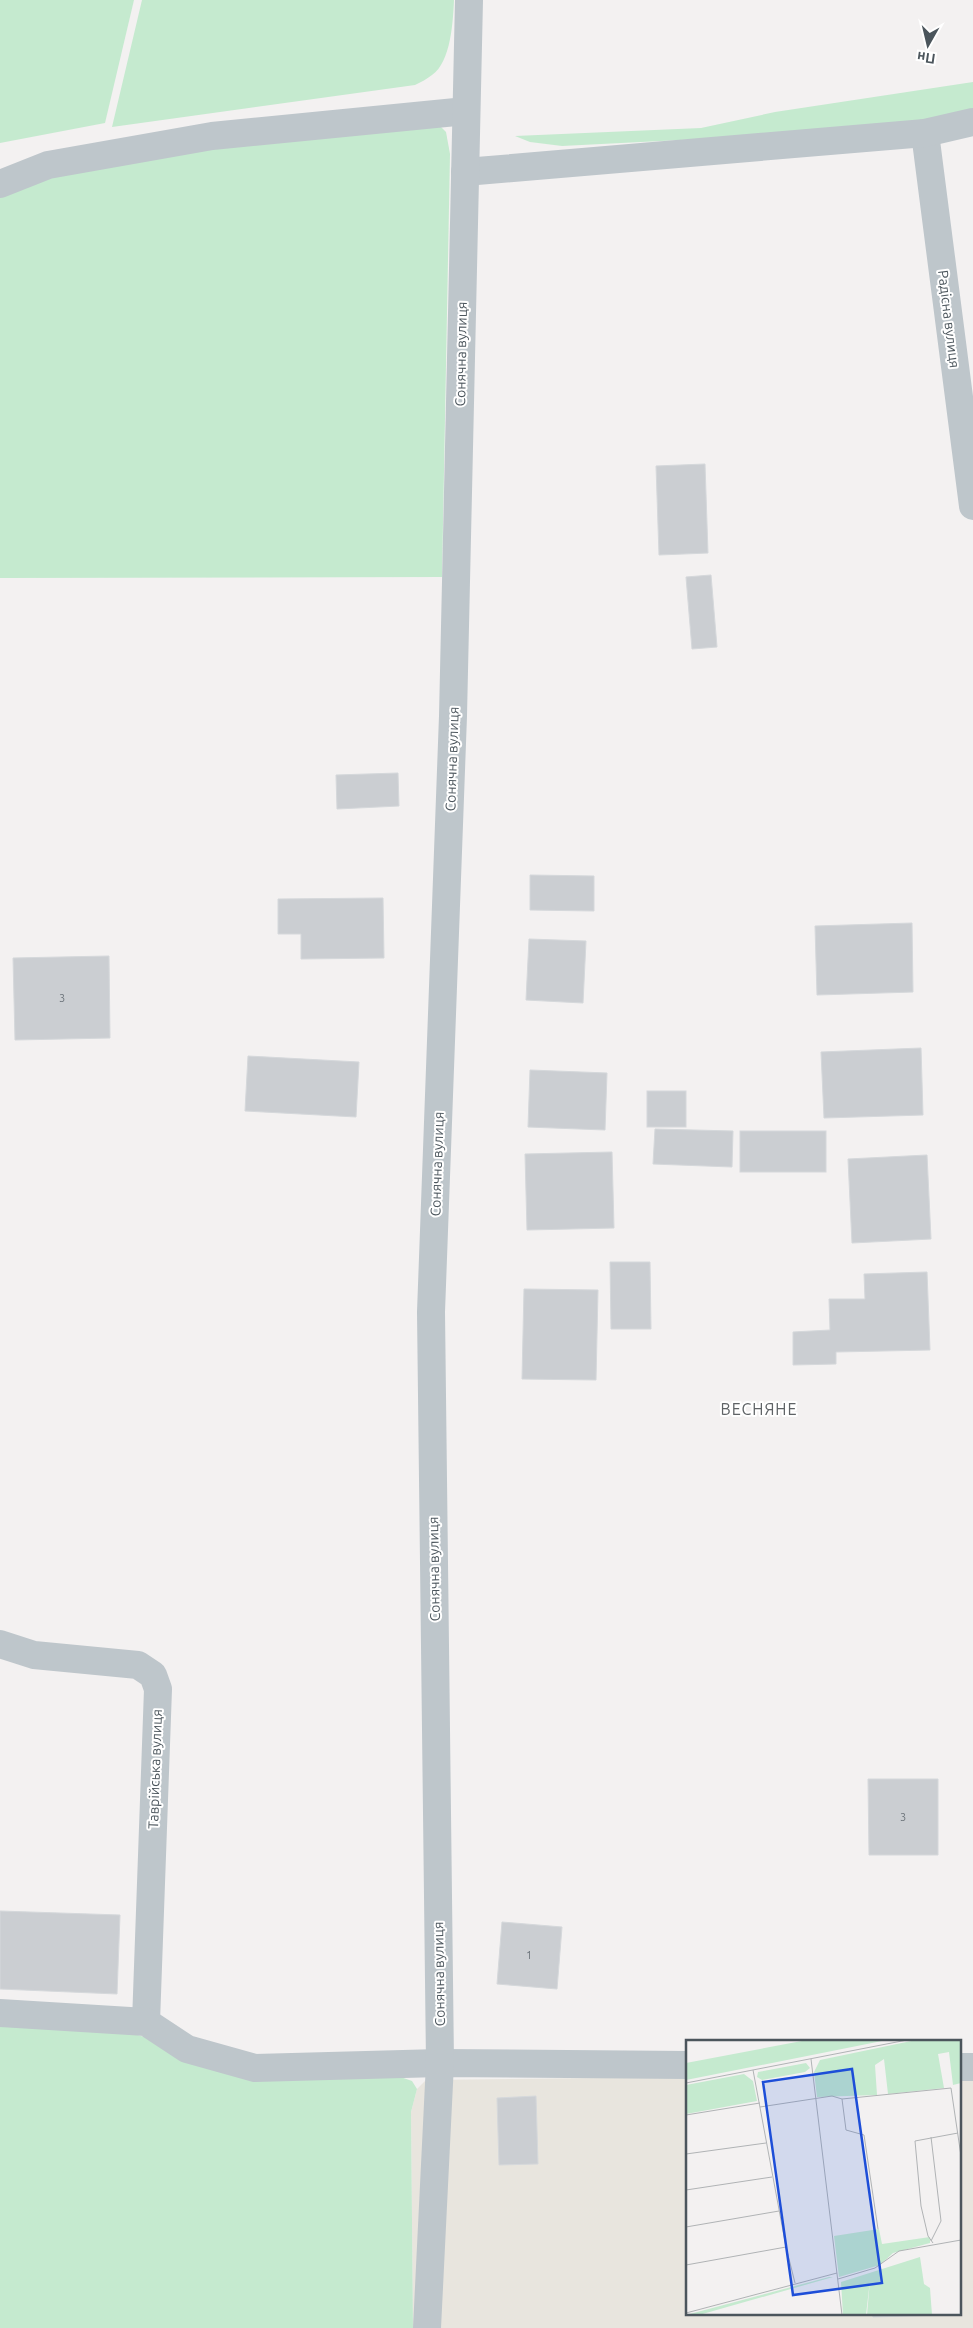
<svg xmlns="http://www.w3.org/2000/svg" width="973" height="2328" viewBox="0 0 973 2328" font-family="Ubuntu,sans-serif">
<rect width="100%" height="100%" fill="#f3f1f1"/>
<polygon fill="#e8e5de" points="959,2076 973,2076 973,2328 413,2328 411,2112 417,2089 426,2080 687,2077 687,2314 959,2314"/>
<g fill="#c5eacf">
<polygon points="0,0 134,0 105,123 0,143"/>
<path d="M142,0H454C453,21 451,62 432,75C427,79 421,82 415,85L112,127Z"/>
<polygon points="973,82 973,114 861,131 562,146 530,142 515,136 701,128 775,112"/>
<polygon points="356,125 440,126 446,132 450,154 442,577 0,578 0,190 21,178"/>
<polygon points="0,2014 96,2023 148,2038 184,2056 392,2074 412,2081 417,2089 411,2112 413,2328 0,2328"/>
</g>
<g fill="#cbced2" stroke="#d5d8db">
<polygon points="705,464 708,553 659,555 656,466"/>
<polygon points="711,575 717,647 692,649 686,577"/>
<polygon points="398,773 399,806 337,809 336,775"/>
<polygon points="530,875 594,876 594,911 530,910"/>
<polygon points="383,898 384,958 301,959 301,934 278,934 278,899"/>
<polygon points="912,923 913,992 817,995 815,926"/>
<polygon points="529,939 586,941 583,1003 526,1000"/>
<polygon points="109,956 110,1038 15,1040 13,958"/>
<polygon points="921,1048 923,1115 824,1118 821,1052"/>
<polygon points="248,1056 359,1062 356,1117 245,1111"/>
<polygon points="530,1070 607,1073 605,1130 528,1127"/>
<rect x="647" y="1091" width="39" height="36"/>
<polygon points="655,1129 733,1131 732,1167 653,1164"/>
<rect x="740" y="1131" width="86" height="41"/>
<polygon points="612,1152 614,1228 527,1230 525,1154"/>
<polygon points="927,1155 931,1239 852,1243 848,1159"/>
<polygon points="610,1262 650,1262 651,1329 611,1329"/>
<polygon points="927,1272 930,1350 836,1352 836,1364 793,1365 793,1332 830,1330 829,1299 865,1299 864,1274"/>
<polygon points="524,1289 598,1290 596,1380 522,1379"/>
<polygon points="868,1779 938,1779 938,1855 869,1855"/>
<polygon points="0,1911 120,1915 117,1994 0,1989"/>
<polygon points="502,1922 562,1927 557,1989 497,1984"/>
<polygon points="536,2096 538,2164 499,2165 497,2098"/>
<polygon points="872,2314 942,2314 942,2315 873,2317"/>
</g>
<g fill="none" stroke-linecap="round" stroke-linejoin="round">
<g stroke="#bec6cb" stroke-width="28">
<polyline points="925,133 973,506"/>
<polyline points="465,172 925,133 973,122"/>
<polyline points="0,184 48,165 212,136 466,111"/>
<polyline points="0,1644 34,1655 138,1665 153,1675 158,1689 146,2022"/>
<polyline points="0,2013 146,2022 187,2049 255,2068 440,2063 687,2065"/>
<polyline points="959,2067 973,2067"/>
<polyline points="427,2328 440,2063 431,1312 453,716 469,0"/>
</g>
</g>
<g text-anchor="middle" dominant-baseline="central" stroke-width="4" stroke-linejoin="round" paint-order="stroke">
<g font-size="11" fill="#6b737a">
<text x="62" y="998">3</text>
<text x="903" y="1817">3</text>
<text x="529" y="1955">1</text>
</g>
<g font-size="14" fill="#4b555c" stroke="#fff">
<text transform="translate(949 319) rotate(83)">Радісна вулиця</text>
<text transform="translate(461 354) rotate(-89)">Сонячна вулиця</text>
<text transform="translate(452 759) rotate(-88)">Сонячна вулиця</text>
<text transform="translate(437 1164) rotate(-88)">Сонячна вулиця</text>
<text transform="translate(434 1569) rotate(-91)">Сонячна вулиця</text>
<text transform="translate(155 1769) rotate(-88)">Таврійська вулиця</text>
<text transform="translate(439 1974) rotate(-91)">Сонячна вулиця</text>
</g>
<g font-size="16" letter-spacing="1" fill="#5e6265" stroke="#fff">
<text x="759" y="1409">ВЕСНЯНЕ</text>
</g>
</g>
<g transform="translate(686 2040)">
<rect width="275" height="275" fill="#f3f1f1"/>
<path d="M121,0H201L0,40V23ZM230,0H275V43L267,45L263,12L252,14L258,48L202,54L198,19L189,25L191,55L131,57L128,32L134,20ZM120,23L124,28L119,32L76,40L71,37L72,32ZM58,34L67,41L71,61L0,74V45ZM193,189L196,204L244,197V203L207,213L194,225L153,237L148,196ZM234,217L238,244L244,248L246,275H181L184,240L180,275H157L155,242ZM143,237H147L13,275H0Z" fill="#c5eacf"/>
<path fill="none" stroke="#b0b3b5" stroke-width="1" d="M125,19L156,275M67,30L100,207L109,243M0,43L221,0M156,59L160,90L178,95L192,189M74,67L146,56L156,59L265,48L275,116M0,75L74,63M245,97L255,181L245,201M0,114L80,103M0,150L86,137M0,187L93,171M247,203L242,196L235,166L229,101L272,93M0,225L100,207M152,239L189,228L213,211L275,200M0,273L151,233"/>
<path fill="#1d4ed8" fill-opacity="0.15" stroke="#1d4ed8" stroke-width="2.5" d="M166,29L196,243L107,255L77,42Z"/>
<rect width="275" height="275" fill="none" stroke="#4b555c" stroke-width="2.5"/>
</g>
<g transform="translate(928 45) rotate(188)" stroke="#ffffff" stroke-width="4" paint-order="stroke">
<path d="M0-4L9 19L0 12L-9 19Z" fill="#4b555c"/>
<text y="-8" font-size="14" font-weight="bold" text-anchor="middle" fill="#4b555c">Пн</text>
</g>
</svg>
